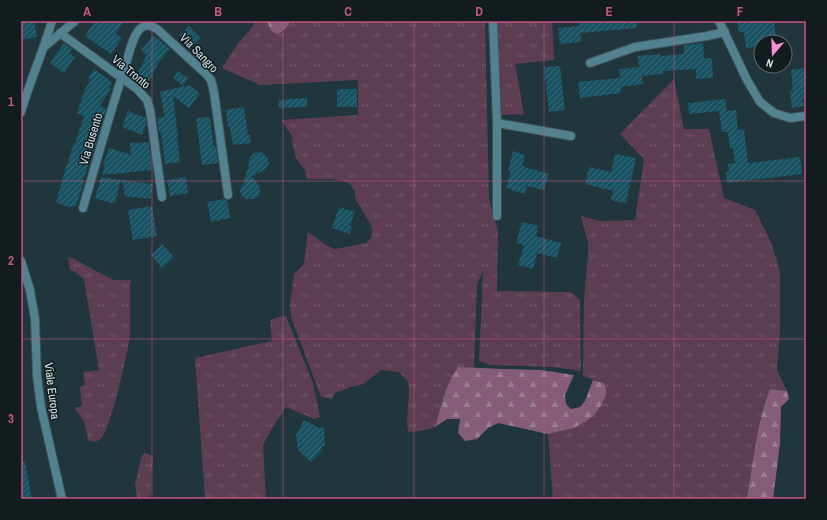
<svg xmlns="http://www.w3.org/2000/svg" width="827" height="520" viewBox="0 0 827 520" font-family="'Archivo Narrow',sans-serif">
<defs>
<pattern id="grass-tufts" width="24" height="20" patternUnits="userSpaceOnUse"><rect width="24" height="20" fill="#5d3e51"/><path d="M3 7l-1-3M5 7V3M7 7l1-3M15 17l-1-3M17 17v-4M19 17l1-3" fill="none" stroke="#735a6a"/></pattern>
<pattern id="forest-firs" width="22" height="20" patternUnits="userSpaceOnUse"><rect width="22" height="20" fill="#865d76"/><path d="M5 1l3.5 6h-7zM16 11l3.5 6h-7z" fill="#9c7c90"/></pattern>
<pattern id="building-hatch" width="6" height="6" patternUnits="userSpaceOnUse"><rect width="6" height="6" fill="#195363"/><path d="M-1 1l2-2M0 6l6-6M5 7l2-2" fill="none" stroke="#3a6b79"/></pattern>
</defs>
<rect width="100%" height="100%" fill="#20353c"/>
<g fill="url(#grass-tufts)">
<path d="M253,21H485L489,200L498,230L497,291L571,292L580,300L581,371L553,367L490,365L479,361L483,271L477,284L474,368L458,367C445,385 441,407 435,427L421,431L408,432L407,423L409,390L408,382L399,372L381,370L363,384L351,387L335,393L332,399L321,397L291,317L290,304L294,274L304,264L308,232L326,245L335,249L366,243L371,238L372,230L371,225L356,200L355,192L349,183L334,179H307L305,170L296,158L293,146L292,136L281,120L358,115V80L260,85L222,68L239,42L249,31L254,24Z"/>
<polygon points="497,21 552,21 554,60 515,64 524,114 501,115"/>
<path d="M674,79L684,129H709L724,198L755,210L770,240L776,257L780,272V329L777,370L787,391L770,389C757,420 754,458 748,492L746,499H553L548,434L574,428L585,422L603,383L583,376L584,300L588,255V243L581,216L601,221L635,220L644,159L620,134Z"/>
<polygon points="68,257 76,260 98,272 114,280 131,280 130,285 130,335 127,353 115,403 107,427 102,438 95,442 88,440 84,421 74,408 82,406 80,387 85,385 83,372 99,370 84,279 75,272 70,270"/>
<polygon points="286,316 313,383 320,417 314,419 286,407 271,430 263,445 266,499 205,499 195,358 272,341 270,320 279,317"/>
<path d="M145,453C149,454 151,454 153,459C152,466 151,474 151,482C151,490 152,490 149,498L139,499L137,497L135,484L142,455Z"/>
</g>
<g fill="url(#forest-firs)">
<path d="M267,21H290C288,28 283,31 277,34C270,31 270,28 267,21Z"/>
<path d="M458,367L504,369L541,370L574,375L565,395L566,404L571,409L580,407L585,401L593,380L603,383L606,387V395L602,404L595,414L585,422L574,428L548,434L498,423L488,428L477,439L465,441L458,433L460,419H447L435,427C441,407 445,385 458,367Z"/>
<path d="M770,389L787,391L789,399L781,407L780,444L773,499H746L748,492C754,458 757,421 770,389Z"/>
</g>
<g fill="url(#building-hatch)">
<polygon points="30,21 34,21 37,37 21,40 21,23"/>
<polygon points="95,21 124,21 116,34 122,38 111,54 85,36"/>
<polygon points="579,21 636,21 637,28 580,33 581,42 560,44 558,28 579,26"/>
<polygon points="737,21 774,21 776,36 761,38 761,46 746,48 744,32 739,32"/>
<polygon points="189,26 201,38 192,47 180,35"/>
<polygon points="153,35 170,49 158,63 149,81 137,74 147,55 141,50"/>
<polygon points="64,43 72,49 69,53 75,57 64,73 50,63"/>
<polygon points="703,43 704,58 712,58 713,78 696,79 696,69 663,71 663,74 642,76 643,84 621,87 621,93 580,98 578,82 620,78 619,69 639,67 638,56 661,54 661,56 684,54 684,45"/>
<polygon points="560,66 565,110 549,112 544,67"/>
<polygon points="806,68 806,99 802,99 804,106 792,108 790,91 793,91 791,70"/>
<polygon points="94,69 112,82 109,88 111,89 100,105 106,109 96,144 83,180 84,181 76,206 69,207 60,204 56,202 67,164 74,143 75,143 84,116 77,113 85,89 91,80 88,78"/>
<polygon points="178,71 188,78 183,86 173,78"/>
<polygon points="189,85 200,93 189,108 173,96 178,136 177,136 180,162 165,164 161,132 159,132 157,118 165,117 160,92"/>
<rect x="337" y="89" width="20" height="18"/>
<polygon points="307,98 307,107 279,108 278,100"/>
<polygon points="725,99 727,111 736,110 738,130 744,129 748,163 800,157 802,174 727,183 726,172 729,172 728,164 735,163 733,148 730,149 728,132 722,132 719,111 689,114 688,103"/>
<polygon points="244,107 248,135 250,135 251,143 233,145 230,127 228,127 226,110"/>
<polygon points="128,111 146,118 146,124 142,135 122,127"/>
<polygon points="210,117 214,146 216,146 218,163 202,165 196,118"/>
<polygon points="149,142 152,166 151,166 152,170 102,175 105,164 103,164 109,148 131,155 130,143"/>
<polygon points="513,151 525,155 522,166 549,174 544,190 527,186 525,194 506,188 511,172 508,171"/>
<polygon points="259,152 263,153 266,156 268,159 269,163 267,167 265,170 252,176 259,185 260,189 260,193 258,196 255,199 247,199 244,198 241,194 240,191 241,187 244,182 247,169 248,171 249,160 251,156 255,153"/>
<polygon points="615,154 636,158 626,203 611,200 613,191 585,184 589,167 611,172"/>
<polygon points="101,177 121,180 115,203 111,203 95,198"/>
<polygon points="186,177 188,193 170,196 167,180"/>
<polygon points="122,180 153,184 151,199 125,196"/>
<polygon points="224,199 227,200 230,218 211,222 207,202"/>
<polygon points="152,206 157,236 133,240 128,210"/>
<polygon points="339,207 355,212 350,226 352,227 350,234 332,228"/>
<polygon points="522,222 538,226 536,236 561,243 557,258 537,253 533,269 518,265 524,245 516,243"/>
<polygon points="162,244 174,257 162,268 151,255"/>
<polygon points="304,420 319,428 324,427 325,446 322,446 322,450 311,462 298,450 296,435"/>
<polygon points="21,462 25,462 32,499 21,499"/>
</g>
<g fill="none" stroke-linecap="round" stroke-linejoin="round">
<defs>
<g id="minor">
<polyline points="493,21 497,123 571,136"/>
<polyline points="719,21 747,80 760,102 774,113 790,118 806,116"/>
<polyline points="60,33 137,89 147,100 150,110 162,197"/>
<polyline points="44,47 75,21"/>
<polyline points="590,63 635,47 707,36 725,32"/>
<path d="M21,112C30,81 43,52 52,21"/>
<path d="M83,208C97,160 110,112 126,64C129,54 133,34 141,28C146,23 152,26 157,29L205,73L211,80L214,92L228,195"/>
<polyline points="497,216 497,123"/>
<polyline points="21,261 30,290 35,319 37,376 41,407 62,499"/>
</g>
</defs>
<use href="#minor" stroke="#3d5157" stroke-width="10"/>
<use href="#minor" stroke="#52818f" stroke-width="8"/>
</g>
<path fill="none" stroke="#c85585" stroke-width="1" stroke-opacity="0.55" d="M152,21V499M283,21V499M414,21V499M544,21V499M674,21V499M21,181H806M21,339H806"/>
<g text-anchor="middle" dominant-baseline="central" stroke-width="3" stroke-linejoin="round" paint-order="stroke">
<g font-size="12" fill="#d5e2e6" stroke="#121b1e">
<text transform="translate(199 53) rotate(46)">Via Sangro</text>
<text transform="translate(131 72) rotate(39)">Via Tronto</text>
<text transform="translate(91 139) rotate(-73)">Via Busento</text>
<text transform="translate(52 391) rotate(83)">Viale Europa</text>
</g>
</g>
<rect width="827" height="520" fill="none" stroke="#121b1e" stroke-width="44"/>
<g transform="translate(773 54) rotate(199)"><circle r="19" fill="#121b1e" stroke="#606b6e"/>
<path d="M0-3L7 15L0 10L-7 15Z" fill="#f690d1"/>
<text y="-6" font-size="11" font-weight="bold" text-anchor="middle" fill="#d5e2e6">N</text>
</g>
<rect x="22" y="22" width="783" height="476" fill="none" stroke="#c85585" stroke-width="1.5"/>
<g font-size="13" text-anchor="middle" font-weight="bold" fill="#c85585">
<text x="87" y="16">A</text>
<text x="218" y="16">B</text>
<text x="348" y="16">C</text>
<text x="479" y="16">D</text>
<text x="609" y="16">E</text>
<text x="740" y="16">F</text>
<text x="11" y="106">1</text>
<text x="11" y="265">2</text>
<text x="11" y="423">3</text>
</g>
</svg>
